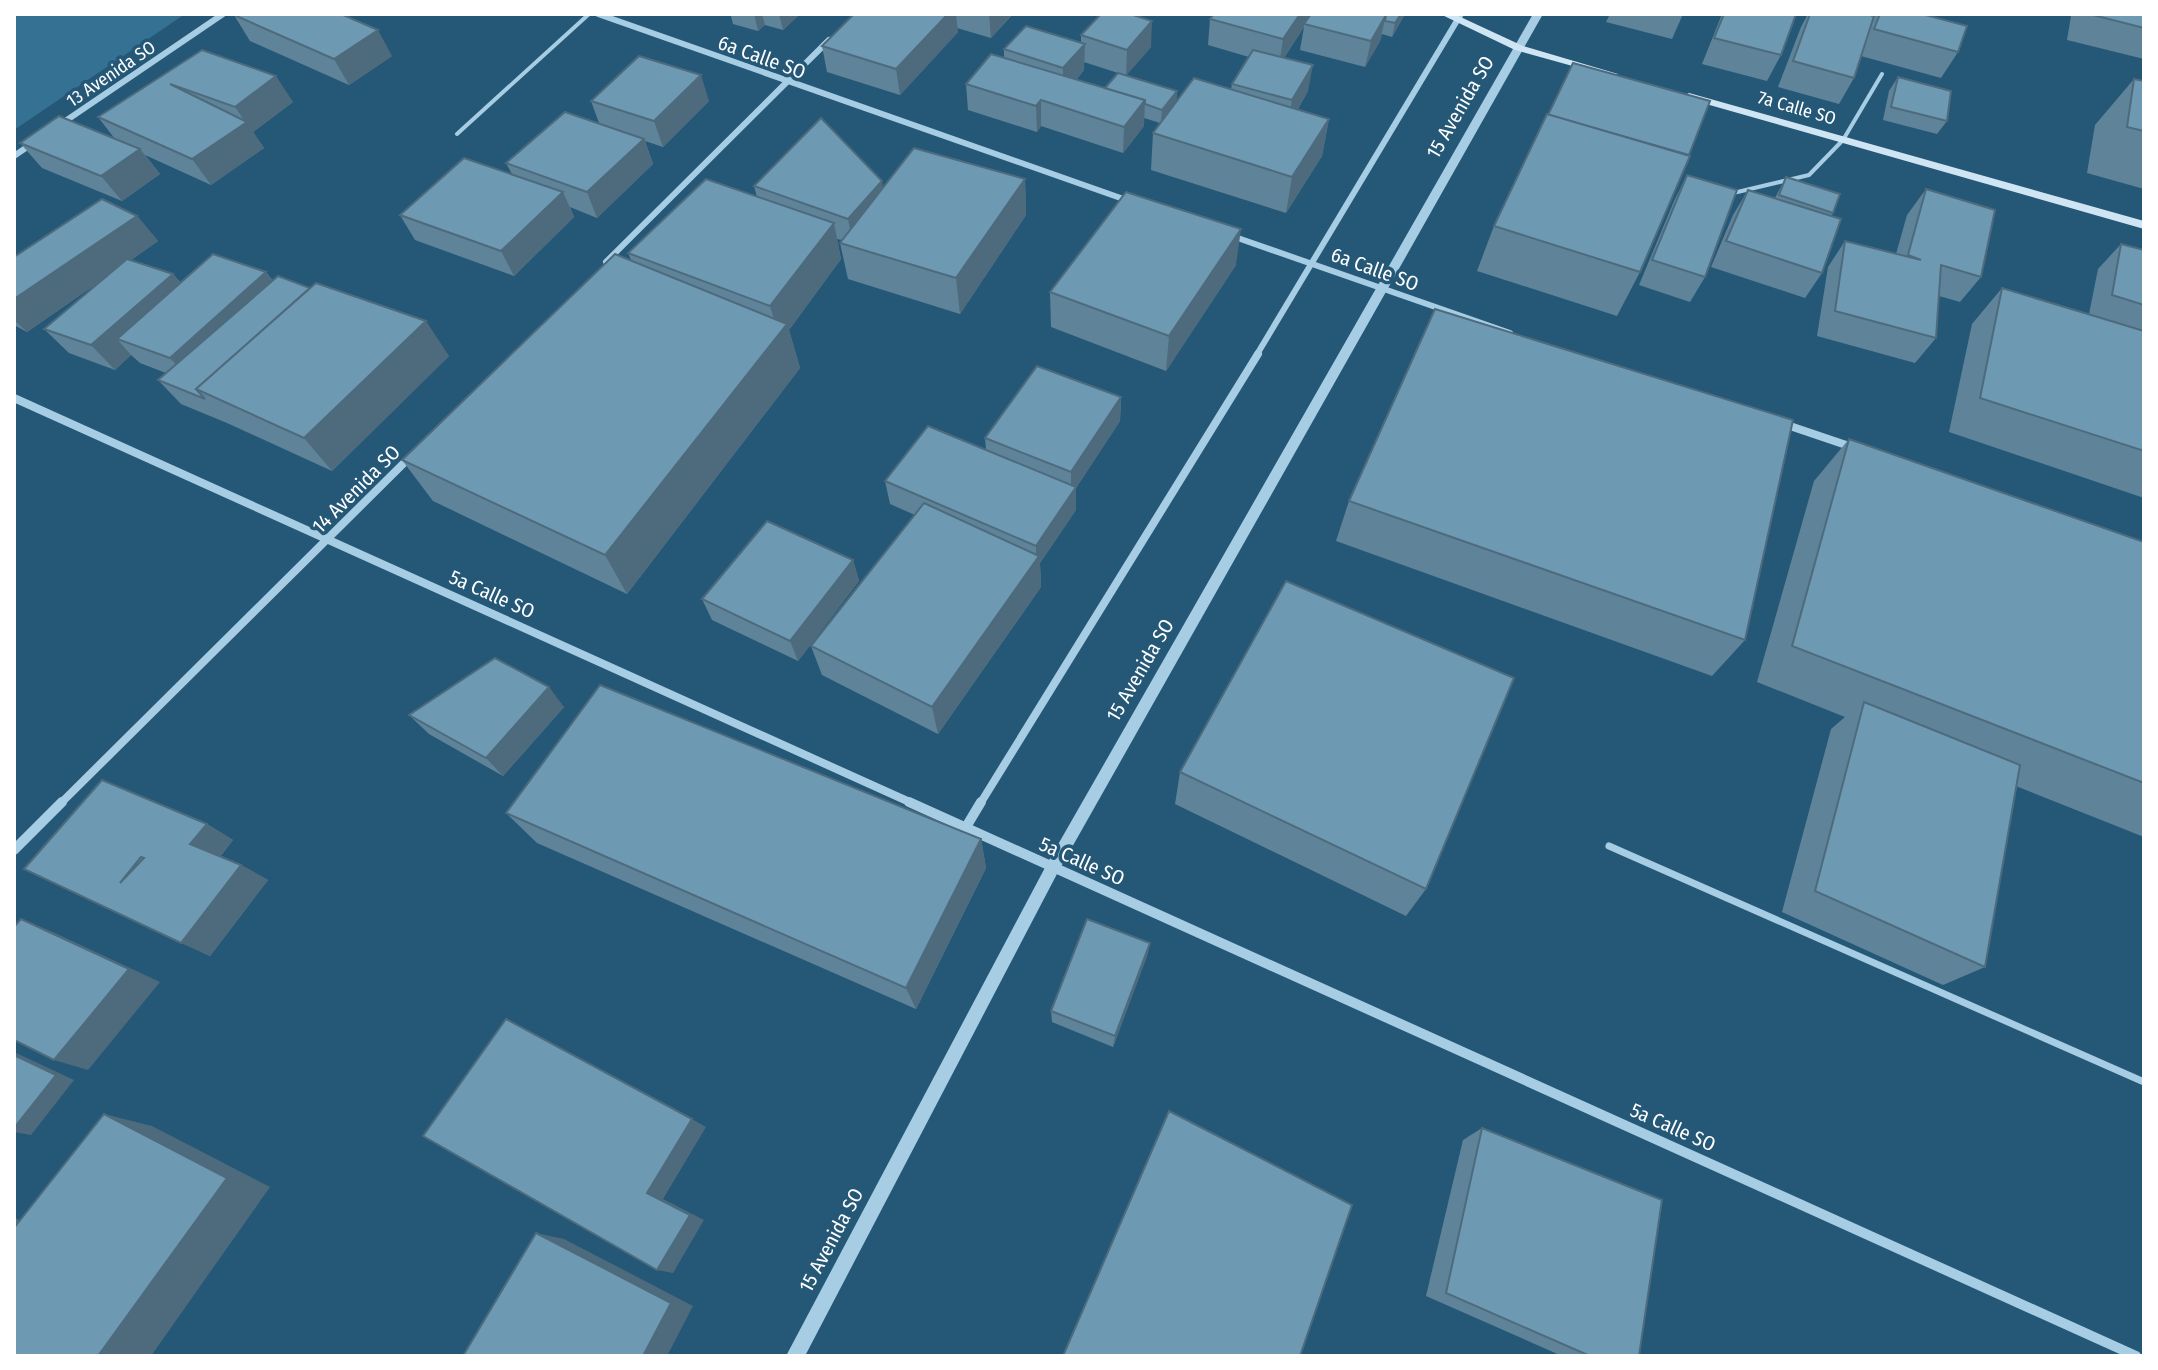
<svg xmlns="http://www.w3.org/2000/svg" width="2158" height="1370" viewBox="0 0 2158 1370" font-family="'Fira Sans Condensed',sans-serif">
<rect width="100%" height="100%" fill="#255877"/>
<polygon fill="#357193" points="14,14 185,14 14,130"/>
<g fill="none" stroke-linecap="round" stroke-linejoin="round">
<g stroke="#a6cde3" stroke-width="4">
<polyline points="457,134 589,14"/>
<polyline points="1729,194 1809,175 1843,140 1882,74"/>
</g>
<polyline stroke="#a6cde3" stroke-width="7" points="1609,846 2144,1082"/>
<g stroke="#a6cde3" stroke-width="6">
<polyline points="598,14 1132,202"/>
<polyline points="61,124 223,14"/>
<polyline points="14,156 33,143"/>
<polyline points="1232,236 1510,333"/>
<polyline points="606,262 829,40"/>
<polyline points="1256,356 1461,14"/>
</g>
<g stroke="#a6cde3" stroke-width="8">
<polyline points="14,398 914,804"/>
<polyline points="1784,424 1855,448"/>
<polyline points="60,804 412,455"/>
<polyline points="980,804 1258,354"/>
</g>
<g stroke="#a6cde3" stroke-width="10">
<polyline points="909,802 2136,1356"/>
<polyline points="966,827 981,802"/>
<polyline points="14,850 62,802"/>
</g>
<polygon fill="#a6cde3" fill-rule="evenodd" points="1533,14 1543,14 1058,872 805,1356 786,1356 1048,862"/>
<g fill="#cfe5f3" fill-rule="evenodd">
<polygon points="1440,14 1454,14 1523,46 1618,74 1612,77 1515,50"/>
<polygon points="1689,93 2144,221 2144,229 1685,98 1683,96"/>
</g>
</g>
<g fill="#5f8499" fill-rule="evenodd">
<polygon points="726,14 800,14 783,30 765,25 758,31 733,24 731,16"/>
<polygon points="854,14 1012,14 1012,15 991,38 957,28 958,32 900,95 827,72 822,46"/>
<path d="M1214,14H1405L1392,37L1382,34L1380,41L1365,67L1300,50L1304,27L1284,58L1308,91L1298,109L1329,119L1322,156L1286,213L1151,170L1153,133L1160,123L1144,118V126L1123,153L1041,126L1037,132L968,110L966,84L1004,58V49L1081,43V35L1151,47L1126,75L1177,91L1176,102L1231,89L1232,84L1249,57L1208,45L1210,19ZM1084,62L1118,73L1105,88L1076,80L1084,70Z"/>
<polygon points="1610,14 1683,14 1672,39 1606,22"/>
<polygon points="1722,14 1796,14 1781,55 1767,81 1702,64"/>
<polygon points="1808,14 1922,14 1958,52 1941,78 1861,56 1854,78 1839,104 1778,87 1801,27"/>
<polygon points="2073,14 2144,14 2144,59 2067,40 2071,16"/>
<polygon points="234,15 392,56 349,85 250,41"/>
<polygon points="202,50 293,102 253,132 264,148 211,185 145,155 160,174 122,201 42,168 20,143 115,139 98,117"/>
<polygon points="1898,77 1947,121 1937,134 1883,120 1889,91"/>
<polygon points="2134,79 2144,81 2144,189 2087,173 2095,125"/>
<polygon points="591,101 709,101 663,147 645,141 653,164 597,218 570,207 574,217 514,276 415,240 400,215 512,174 506,163 599,123"/>
<polygon points="1687,175 1705,277 1690,302 1639,285 1674,201"/>
<polygon points="1786,177 1833,213 1831,216 1822,273 1805,298 1711,267 1733,215 1748,190 1775,198"/>
<polygon points="1025,179 1026,215 960,314 848,279 840,243 842,240 837,239 841,259 789,330 800,368 627,594 433,501 402,460 631,260 628,253 757,197 754,186 883,188"/>
<polygon points="1926,189 1981,277 1960,302 1939,296 1936,338 1915,363 1817,336 1828,267 1845,241 1896,254 1907,215"/>
<polygon points="137,216 158,241 131,260 173,274 181,283 266,272 273,281 449,356 332,471 227,423 181,404 158,380 166,373 140,363 131,355 115,370 69,353 44,329 102,280 27,332 14,325 14,257"/>
<polygon points="1494,226 1640,272 1617,316 1477,271"/>
<polygon points="2121,244 2144,250 2144,498 1949,432 1972,324 2002,288 2089,314 2098,269"/>
<polygon points="1236,265 1166,371 1051,327 1050,292"/>
<polygon points="1121,397 1120,421 1076,488 1076,510 1040,563 1041,587 938,734 822,675 811,646 915,515 890,504 885,481 986,450 985,438"/>
<polygon points="1849,439 2144,542 2144,837 2016,786 1985,967 1943,985 1782,912 1831,729 1845,717 1757,682 1814,481"/>
<polygon points="1349,501 1745,640 1712,676 1336,541"/>
<polygon points="853,560 859,581 798,661 712,620 702,599"/>
<polygon points="564,707 503,776 429,734 409,715"/>
<polygon points="1180,772 1426,889 1406,916 1175,804"/>
<polygon points="506,813 981,839 986,868 916,1009 537,843"/>
<polygon points="207,824 233,840 220,857 241,865 268,880 210,956 24,869"/>
<polygon points="1150,943 1147,956 1113,1047 1052,1022 1051,1011"/>
<polygon points="1482,1128 1639,1356 1562,1356 1426,1296 1463,1140"/>
</g>
<g fill="#4d6b7d">
<polygon points="754,14 762,14 765,25 758,31"/>
<polygon points="779,14 800,14 783,30"/>
<polygon points="948,14 956,14 958,32 900,95 896,69"/>
<polygon points="989,14 1012,14 991,38"/>
<polygon points="1300,14 1313,14 1304,24 1304,27 1279,65 1283,39"/>
<polygon points="1401,14 1405,14 1392,37 1395,23"/>
<polygon points="1386,15 1380,41 1365,67 1371,41"/>
<polygon points="1152,21 1151,47 1126,76 1127,50"/>
<polygon points="378,30 392,56 349,85 334,59"/>
<polygon points="1085,44 1084,70 1063,94 1063,68"/>
<polygon points="1313,65 1308,91 1288,126 1292,100"/>
<polygon points="701,75 709,101 663,147 654,121"/>
<polygon points="276,76 293,102 253,132 264,148 211,185 192,159 246,123 235,107"/>
<polygon points="1177,91 1176,105 1161,123 1162,110"/>
<polygon points="1041,100 1041,126 1037,132 1036,106"/>
<polygon points="1145,100 1144,126 1123,153 1124,127"/>
<polygon points="1329,119 1322,156 1286,213 1292,177"/>
<polygon points="644,139 653,164 597,218 587,192"/>
<polygon points="140,149 160,174 122,201 101,176"/>
<polygon points="1025,179 1026,215 960,314 956,278"/>
<polygon points="882,181 886,207 853,244 848,219"/>
<polygon points="563,192 574,217 514,276 501,251"/>
<polygon points="137,216 158,241 27,332 14,320 14,299"/>
<polygon points="834,223 841,259 789,330 800,368 627,594 605,555 779,335 770,306"/>
<polygon points="1241,229 1236,265 1166,371 1169,336"/>
<polygon points="266,272 284,297 192,382 170,358"/>
<polygon points="173,274 194,299 117,339 131,355 115,370 91,345"/>
<polygon points="426,321 449,356 332,471 304,438"/>
<polygon points="1121,397 1120,421 1076,488 1076,510 1040,563 1041,587 938,734 932,707 1036,560 1036,546 1071,494 1071,472"/>
<polygon points="853,560 859,581 798,661 790,641"/>
<polygon points="549,687 564,707 503,776 486,758"/>
<polygon points="207,824 233,840 217,860 190,844"/>
<polygon points="981,839 986,868 916,1009 906,988"/>
<polygon points="241,865 268,880 210,956 181,943"/>
<polygon points="21,919 55,933 160,982 88,1070 54,1060"/>
<polygon points="1150,943 1147,956 1113,1047 1115,1036"/>
<polygon points="14,1052 74,1080 31,1135 14,1132"/>
<polygon points="104,1114 152,1126 270,1187 151,1356 98,1356"/>
<polygon points="692,1119 706,1127 663,1199 704,1220 673,1273 657,1270 647,1193"/>
<polygon points="14,1217 60,1245 14,1240"/>
<polygon points="536,1233 564,1239 693,1306 667,1356 643,1356"/>
</g>
<g fill="#6e99b2" stroke="#4d6b7d" stroke-width="2" fill-rule="evenodd">
<polygon points="236,14 341,14 378,30 334,59 234,15"/>
<polygon points="854,14 948,14 896,69 822,46"/>
<polygon points="1101,14 1130,14 1152,21 1127,50 1081,35"/>
<polygon points="1214,14 1300,14 1283,39 1210,19"/>
<polygon points="1311,14 1382,14 1386,15 1371,41 1304,24"/>
<polygon points="1382,14 1401,14 1395,23 1385,21 1386,15"/>
<polygon points="1724,14 1796,14 1781,55 1714,38"/>
<polygon points="1810,14 1866,14 1874,16 1854,78 1793,61"/>
<polygon points="1880,14 1922,14 1967,26 1958,52 1874,29"/>
<polygon points="2089,14 2144,14 2144,28"/>
<polygon points="1026,26 1085,44 1063,68 1004,49"/>
<polygon points="202,50 276,76 235,107 170,84 247,122 192,159 98,117"/>
<polygon points="1253,50 1313,65 1292,100 1232,84"/>
<polygon points="991,54 1145,100 1124,127 1041,100 1036,106 966,84"/>
<polygon points="639,56 701,75 654,121 591,101"/>
<polygon points="1573,63 1710,101 1689,155 1548,115"/>
<polygon points="1118,73 1177,91 1162,110 1145,104 1145,100 1105,88"/>
<polygon points="1898,77 1951,91 1947,121 1891,107"/>
<polygon points="1194,78 1329,119 1292,177 1153,133"/>
<polygon points="2134,79 2144,81 2144,131 2127,127"/>
<polygon points="565,112 644,139 587,192 506,163"/>
<polygon points="1547,114 1690,156 1640,272 1494,226"/>
<polygon points="59,116 140,149 101,176 20,143"/>
<polygon points="821,118 882,181 848,219 754,186"/>
<polygon points="914,148 1025,179 956,278 840,243"/>
<polygon points="464,158 563,192 501,251 400,215"/>
<polygon points="1687,175 1737,190 1705,277 1652,260"/>
<polygon points="1786,177 1840,194 1833,213 1779,195"/>
<polygon points="706,179 834,223 770,306 628,253"/>
<polygon points="1926,189 1995,210 1981,277 1941,265 1936,338 1835,311 1845,241 1921,260 1908,255"/>
<polygon points="1748,190 1841,219 1822,273 1726,241"/>
<polygon points="1126,192 1241,229 1169,336 1050,292"/>
<polygon points="102,199 137,216 14,299 14,257"/>
<polygon points="2121,244 2144,250 2144,305 2112,295"/>
<polygon points="213,254 266,272 170,358 117,339"/>
<polygon points="615,254 787,324 605,555 402,460"/>
<polygon points="127,259 173,274 91,345 44,329"/>
<polygon points="278,276 310,288 196,389 205,399 158,380"/>
<polygon points="316,283 426,321 304,438 196,389"/>
<polygon points="2002,288 2144,331 2144,451 1980,398"/>
<polygon points="1435,309 1793,420 1745,640 1349,501"/>
<polygon points="1037,366 1121,397 1071,472 985,438"/>
<polygon points="928,426 1076,487 1036,546 885,481"/>
<polygon points="1849,439 2144,542 2144,783 1792,646"/>
<polygon points="924,503 1039,556 932,707 811,646"/>
<polygon points="767,521 853,560 790,641 702,599"/>
<polygon points="1286,581 1514,678 1426,889 1180,772"/>
<polygon points="495,658 549,687 486,758 409,715"/>
<polygon points="600,685 981,839 906,988 506,813"/>
<polygon points="1864,702 2020,765 1985,967 1815,891"/>
<path d="M102,780L207,824L190,844L241,865L181,943L24,869ZM141,857L144,858L120,883Z"/>
<polygon points="21,919 129,969 54,1060 14,1040 14,927"/>
<polygon points="1087,919 1150,943 1115,1036 1051,1011"/>
<polygon points="506,1019 692,1119 647,1193 690,1215 657,1270 423,1136"/>
<polygon points="14,1055 56,1075 14,1128"/>
<polygon points="1169,1111 1352,1205 1300,1356 1063,1356"/>
<polygon points="104,1114 227,1178 98,1356 14,1356 14,1228"/>
<polygon points="1482,1128 1662,1200 1639,1356 1590,1356 1446,1293"/>
<polygon points="536,1233 671,1303 643,1356 463,1356"/>
</g>
<g text-anchor="middle" dominant-baseline="central" stroke-width="7" stroke-linejoin="round" paint-order="stroke">
<g font-size="18" fill="#fff" stroke="#255877">
<text transform="translate(111 74) rotate(-34)">13 Avenida SO</text>
<text transform="translate(1797 108) rotate(16)">7a Calle SO</text>
</g>
<g font-size="20" fill="#fff" stroke="#255877">
<text transform="translate(762 57) rotate(20)">6a Calle SO</text>
<text transform="translate(1460 107) rotate(-60)">15 Avenida SO</text>
<text transform="translate(1375 269) rotate(20)">6a Calle SO</text>
<text transform="translate(356 489) rotate(-45)">14 Avenida SO</text>
<text transform="translate(492 594) rotate(24)">5a Calle SO</text>
<text transform="translate(1140 670) rotate(-60)">15 Avenida SO</text>
<text transform="translate(1082 861) rotate(24)">5a Calle SO</text>
<text transform="translate(1673 1127) rotate(24)">5a Calle SO</text>
<text transform="translate(831 1240) rotate(-62)">15 Avenida SO</text>
</g>
</g>
<rect width="2158" height="1370" fill="none" stroke="#ffffff" stroke-width="32"/>
</svg>
